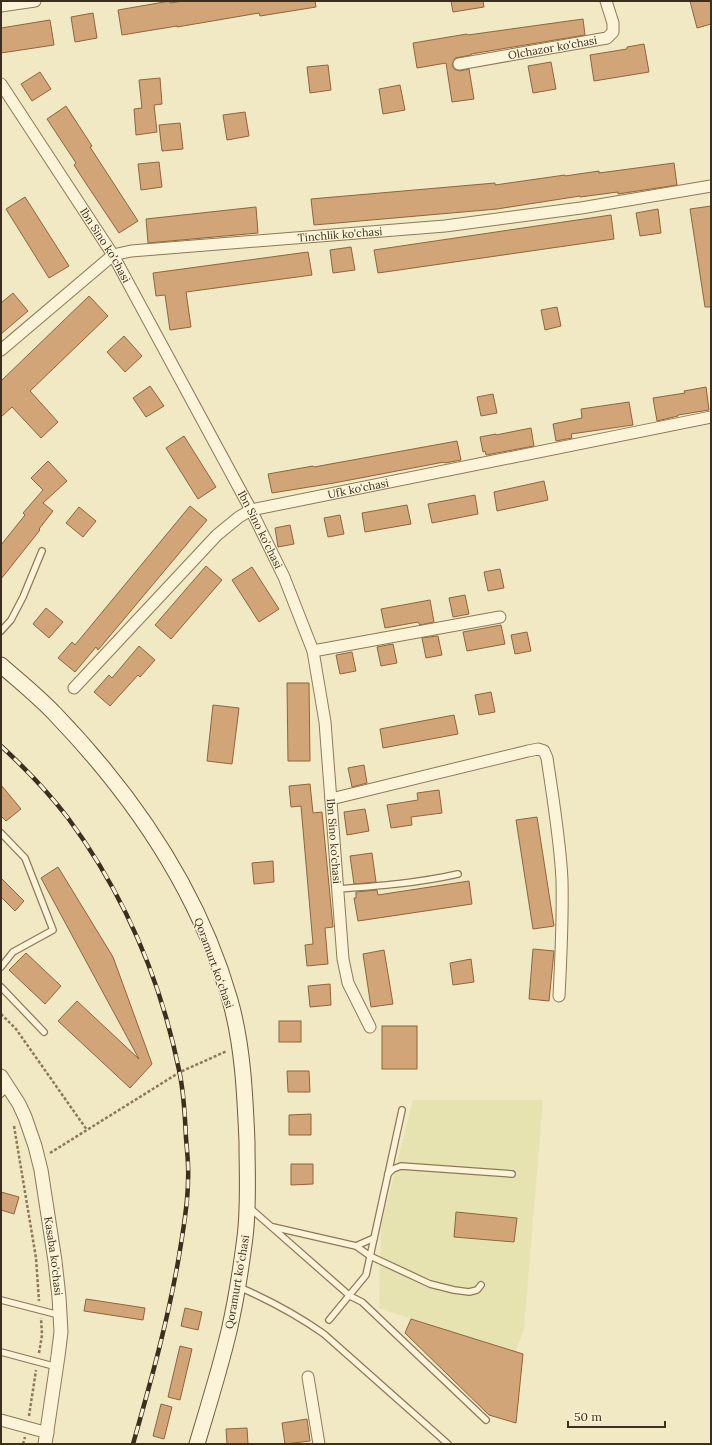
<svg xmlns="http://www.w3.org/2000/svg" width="712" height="1445" viewBox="0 0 712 1445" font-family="Lora,serif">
<rect width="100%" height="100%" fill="#f1e8c4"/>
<polygon fill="#e7e3b0" points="413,1100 543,1100 524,1329 515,1353 379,1308 381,1226"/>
<g fill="#d1a577" stroke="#8e653d">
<polygon points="170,1 170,3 183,1 315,1 316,7 260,16 259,13 177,27 177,26 122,35 118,10"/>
<polygon points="451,1 483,1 484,7 453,12"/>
<polygon points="690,1 711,1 711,24 697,28"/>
<polygon points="93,13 97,38 75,42 71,17"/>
<polygon points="583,19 585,35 471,54 471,55 455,58 452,65 454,69 460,71 469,69 474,99 452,102 446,63 417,68 413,43 467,34 468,35"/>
<polygon points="50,20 54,45 1,53 1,28"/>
<polygon points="644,44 649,72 594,81 590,55 627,49 627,47"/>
<polygon points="551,62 556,89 533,93 528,66"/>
<polygon points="328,65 331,90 310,93 307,67"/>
<polygon points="40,72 51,89 32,101 21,84"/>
<polygon points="160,78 162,104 154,105 157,132 136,135 134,109 142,108 139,80"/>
<polygon points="400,85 405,110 383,114 379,89"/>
<polygon points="66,106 92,146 90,147 138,221 119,233 85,182 74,165 76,163 47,119"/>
<polygon points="245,112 249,136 227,140 223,115"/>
<polygon points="180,123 183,149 162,151 159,125"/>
<polygon points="159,162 162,187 141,190 138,164"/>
<polygon points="674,163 677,185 618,194 618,192 580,197 580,196 497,209 314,225 311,199 495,183 495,185 565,175 565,176 599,171 599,173"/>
<polygon points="25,197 69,266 49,278 6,209"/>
<polygon points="711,206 711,307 705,307 690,209"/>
<polygon points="256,207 258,233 148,243 146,219"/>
<polygon points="658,209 661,233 640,236 636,213"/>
<polygon points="611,215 614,239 378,273 374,250"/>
<polygon points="351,247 355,270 333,273 330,250"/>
<polygon points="308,252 312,275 186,292 191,327 170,330 165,295 156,296 153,273"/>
<polygon points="13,293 28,311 1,334 1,303"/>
<polygon points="89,296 108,316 30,391 58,422 41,438 12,407 1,417 1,381"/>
<polygon points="557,307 561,326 545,330 541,310"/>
<polygon points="124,336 142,356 125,372 107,352"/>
<polygon points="150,386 164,406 146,417 133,398"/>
<polygon points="706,387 709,410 678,415 678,416 657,421 653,398 685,393 684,391"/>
<polygon points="493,394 497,413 481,416 477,397"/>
<polygon points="629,402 633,425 571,434 572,438 556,441 553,424 582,418 581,409"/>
<polygon points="531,428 534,446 486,455 485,451 483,452 480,437 496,434 496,435"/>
<polygon points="184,436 216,487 198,499 166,448"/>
<polygon points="457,441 461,460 445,463 444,462 334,483 272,493 268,474 313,466 314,467"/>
<polygon points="48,461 67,481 43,503 53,511 39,529 40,530 1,579 1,545 25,515 23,513 43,490 31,478"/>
<polygon points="544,481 548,500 497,511 494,492"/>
<polygon points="475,495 478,514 432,523 428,504"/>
<polygon points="407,505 411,524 365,532 362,513"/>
<polygon points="190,506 207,520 98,650 96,647 75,672 58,658 72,642 75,645"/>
<polygon points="79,507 96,521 83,537 66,523"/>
<polygon points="340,515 344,534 328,537 324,518"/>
<polygon points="290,525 294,544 278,547 275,528"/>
<polygon points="206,566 222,580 171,639 155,625"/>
<polygon points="252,567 279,609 259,622 232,580"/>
<polygon points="500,569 504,588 488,591 484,572"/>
<polygon points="465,595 469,614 453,617 449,598"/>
<polygon points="430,600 434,622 420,625 418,622 385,628 381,609"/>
<polygon points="46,608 63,622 49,638 33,624"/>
<polygon points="501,625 505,644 467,651 463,632"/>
<polygon points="527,632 531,651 515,654 511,635"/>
<polygon points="437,636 438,636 442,655 426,658 422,638"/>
<polygon points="393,644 397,663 381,666 377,647"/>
<polygon points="139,646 155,660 140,677 138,675 110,706 94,692 109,675 112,678"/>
<polygon points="352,652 356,671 340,674 336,655"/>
<polygon points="287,683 309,683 310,761 288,761"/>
<polygon points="491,692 495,712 479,715 475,695"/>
<polygon points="213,705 239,708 232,764 207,761"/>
<polygon points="454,715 458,734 383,748 380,729"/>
<polygon points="364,765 367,783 352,787 348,768"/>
<polygon points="310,784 313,813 322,812 333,927 325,928 328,964 307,966 305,945 313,944 301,806 291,807 289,786"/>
<polygon points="1,785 21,809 6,821 1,816"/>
<polygon points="439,790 442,813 411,817 412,825 391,828 387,805 418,800 417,793"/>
<polygon points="365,809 369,831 347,835 344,812"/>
<polygon points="537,817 554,926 533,929 516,820"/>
<polygon points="372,853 376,882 354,884 350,856"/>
<polygon points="273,861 274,882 254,884 252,863"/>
<polygon points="58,867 113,957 152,1064 130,1088 58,1021 77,1001 139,1059 41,878"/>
<polygon points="1,878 24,901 15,911 1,897"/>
<polygon points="469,881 472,904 358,921 354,898 356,898 356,892 377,890 378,895"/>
<polygon points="533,949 554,951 549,1001 529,999"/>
<polygon points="384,950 393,1004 371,1007 363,954"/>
<polygon points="26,953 61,986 45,1004 9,970"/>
<polygon points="471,959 474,982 453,985 450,963"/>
<polygon points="330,984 331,1005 310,1007 308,986"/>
<rect x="279" y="1021" width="22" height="21"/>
<rect x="382" y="1026" width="35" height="43"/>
<polygon points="287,1071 309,1071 310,1092 288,1092"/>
<polygon points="311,1114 311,1135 289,1135 289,1115"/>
<polygon points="291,1164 313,1164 313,1184 291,1185"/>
<polygon points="1,1192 19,1197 14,1214 1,1210"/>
<polygon points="456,1212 517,1218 514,1242 454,1237"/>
<polygon points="86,1299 145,1308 143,1320 84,1311"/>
<polygon points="185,1308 202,1312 198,1330 181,1326"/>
<polygon points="411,1319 523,1354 516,1423 489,1415 405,1333"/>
<polygon points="180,1346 192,1349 180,1400 168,1397"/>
<polygon points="161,1404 172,1407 164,1439 153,1436"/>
<polygon points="307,1419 310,1441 285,1444 282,1423"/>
<polygon points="247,1428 248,1444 227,1444 226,1429"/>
</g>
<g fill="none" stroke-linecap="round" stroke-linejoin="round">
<defs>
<g id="service">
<polyline points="1,631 11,620 23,597 42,551"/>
<polyline points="1,833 25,858 53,930 13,952 1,967"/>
<path d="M338,889C379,886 418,883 458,874"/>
<polyline points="1,987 44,1032"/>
<polyline points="1,1094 8,1087"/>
<polyline points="388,1174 393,1169 401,1166 512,1174"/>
<polyline points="250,1208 350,1296 362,1302 486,1420"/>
<polyline points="273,1227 356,1246 370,1256 430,1284 454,1290 469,1292 477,1290 481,1285"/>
<polyline points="356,1246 374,1238"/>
<path d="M239,1287C269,1300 297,1315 324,1334L448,1444"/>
<polyline points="1,1300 59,1315"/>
<polyline points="329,1320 366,1275 402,1110"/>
<polyline points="1,1352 57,1367"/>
</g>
<g id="minor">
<polyline points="1,6 35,1"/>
<path id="s1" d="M459,64L607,38L613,32V23L606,1"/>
<path id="s2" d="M1,84L113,255L251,510L284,577L313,651L325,722L343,959L348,983L370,1027"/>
<path id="s3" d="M1,350L113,255L131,251L445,226L581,208L711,186"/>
<polyline points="313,651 500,617"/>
<path id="s4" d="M74,688L217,535L239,517L251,510L711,417"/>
<path d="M331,799L528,751L538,749L544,751L547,758C553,799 560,839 562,880C563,919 561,957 559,996"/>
<polyline points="308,1377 319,1444"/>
<polyline points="1,1420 48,1433"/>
</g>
<g id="tertiary">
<path id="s5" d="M1,1076L19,1104L25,1117L35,1146L41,1170L55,1261L59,1297L61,1332L58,1356L45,1444"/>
</g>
<path id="secondary" d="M1,665C19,681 39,697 55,714C133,795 199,892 230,1000C243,1046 245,1095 247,1142C247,1174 249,1206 245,1237C241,1269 236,1300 229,1331C220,1369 208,1407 197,1444"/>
</defs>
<use href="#service" stroke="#8d7959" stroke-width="8"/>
<use href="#minor" stroke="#8d7959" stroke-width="13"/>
<use href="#tertiary" stroke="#8d7959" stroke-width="15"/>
<use href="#secondary" stroke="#6f5a3c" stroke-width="17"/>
<g stroke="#8d7959" stroke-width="2.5" stroke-dasharray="3 2" stroke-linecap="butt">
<polyline points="1,1014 16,1029 87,1130"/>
<polyline points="14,1126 36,1258 39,1301"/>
<polyline points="50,1153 180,1072 227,1051"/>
<polyline points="39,1353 42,1335 41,1318"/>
<polyline points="29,1416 36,1370"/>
<polyline points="23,1444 25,1437"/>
</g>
<use href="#service" stroke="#fbf4d8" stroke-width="5.5"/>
<use href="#minor" stroke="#fbf4d8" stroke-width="11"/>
<use href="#tertiary" stroke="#fbf4d8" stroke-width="13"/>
<use href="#secondary" stroke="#fbf4d8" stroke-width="15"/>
<defs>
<path id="rail" d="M1,746C25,768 48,792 68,818C124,894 160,977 179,1070C184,1092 185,1116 186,1138C187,1152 189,1166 188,1180C188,1205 183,1231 179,1256C168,1320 151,1381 133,1444"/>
</defs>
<use href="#rail" stroke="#3c2f1e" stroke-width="4.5"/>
<use href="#rail" stroke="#f8f1d4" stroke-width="3" stroke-dasharray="9" stroke-linecap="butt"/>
</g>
<g text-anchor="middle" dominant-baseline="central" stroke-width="3" stroke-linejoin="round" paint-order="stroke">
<g font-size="11" fill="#3c2f1e" stroke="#f8f1d4">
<text stroke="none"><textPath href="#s1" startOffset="95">Olchazor ko'chasi</textPath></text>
<text stroke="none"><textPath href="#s3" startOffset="375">Tinchlik ko'chasi</textPath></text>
<text stroke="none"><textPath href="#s2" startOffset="192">Ibn Sino ko'chasi</textPath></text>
<text stroke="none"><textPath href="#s4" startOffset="361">Ufk ko'chasi</textPath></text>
<text stroke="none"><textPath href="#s2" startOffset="516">Ibn Sino ko'chasi</textPath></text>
<text stroke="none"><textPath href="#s2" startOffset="840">Ibn Sino ko'chasi</textPath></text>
<text transform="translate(214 963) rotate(70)">Qoramurt koʻchasi</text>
<text stroke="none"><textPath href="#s5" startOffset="190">Kasaba ko'chasi</textPath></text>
<text transform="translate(237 1282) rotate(-80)">Qoramurt koʻchasi</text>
</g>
</g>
<rect width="712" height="1445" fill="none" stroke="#3c2f1e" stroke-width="4"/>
<path d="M568 1421v6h97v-6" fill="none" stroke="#3c2f1e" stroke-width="2"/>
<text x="574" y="1421" font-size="12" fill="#3c2f1e" stroke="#f8f1d4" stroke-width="3" paint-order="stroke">50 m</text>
</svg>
